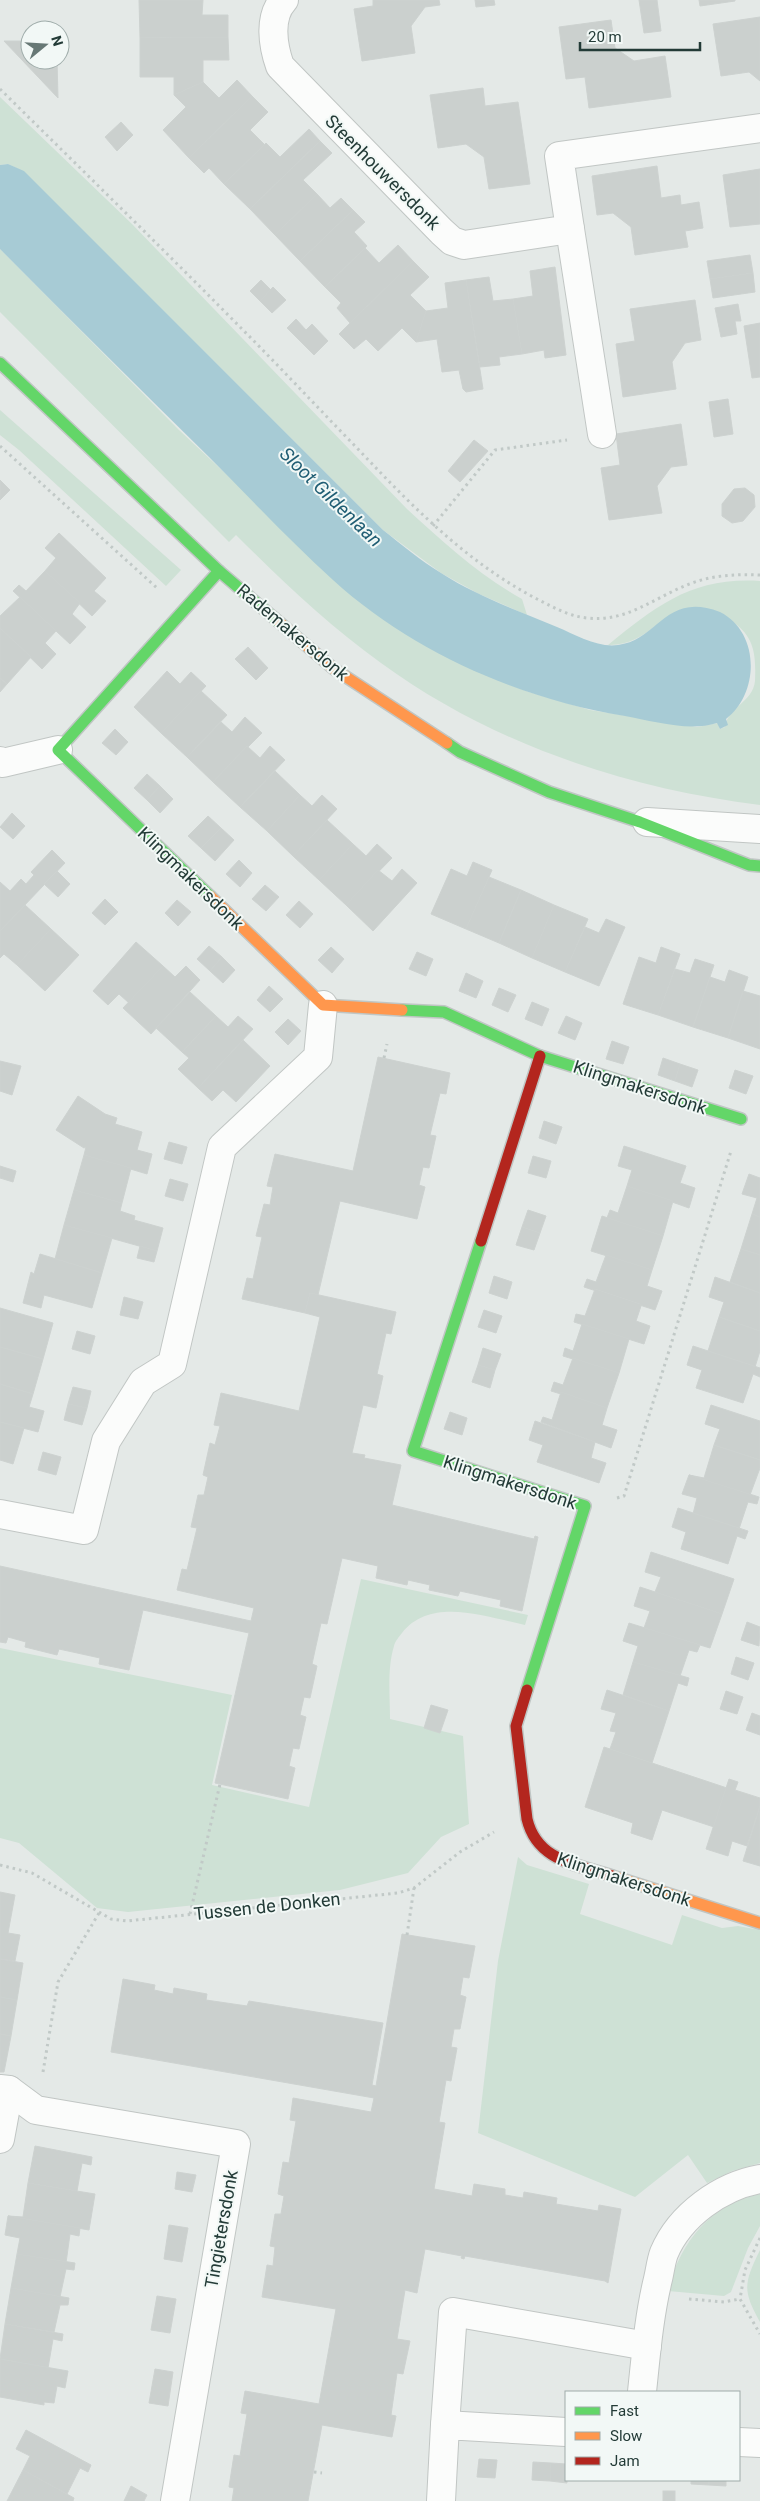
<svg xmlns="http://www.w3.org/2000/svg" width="760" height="2501" viewBox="0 0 760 2501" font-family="Roboto,sans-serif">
<rect width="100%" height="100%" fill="#e4e9e7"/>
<g fill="#cee1d5">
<path d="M0,97L132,224L407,509C443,542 479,575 522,599L527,615L479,594L441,573L383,530L24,172L8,164L0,165Z"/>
<path d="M0,249L179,430L376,614L434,650L495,679L529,692L590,710L697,727L718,723L720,729L725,727C727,708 753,702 755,681C756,657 755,637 734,623C669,577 662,647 608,645C658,605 692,577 760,581V805C625,788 492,744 381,663C328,625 282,581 236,535L229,542L0,312Z"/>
<polygon points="0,410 181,570 166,586 19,450 0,435"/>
<path d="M361,1579L528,1615L525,1625C486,1617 431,1596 402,1633C399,1637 395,1641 394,1646C387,1669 390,1695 390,1719L463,1736L469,1824L441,1837L408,1873L340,1890L128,1912L97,1908L19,1843L0,1838V1648L232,1695L212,1785L309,1807Z"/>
<polygon points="518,1857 527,1865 589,1884 580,1914 672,1945 682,1915 722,1928 738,1926 760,1930 760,2163 732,2171 707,2183 688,2155 635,2197 478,2133 498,1961"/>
<path d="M760,2194V2226L748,2248L731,2292L724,2296L668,2291C679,2244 710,2204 760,2194Z"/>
<path d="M760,2250V2322C742,2290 744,2283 760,2250Z"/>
</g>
<path fill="#a7cbd5" d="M8,164L24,171L383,530C402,545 420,560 441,573C477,596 518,611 557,627C576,635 598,648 618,645C659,640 665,591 720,612C760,632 760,693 726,719L728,725L720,729L717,723C689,732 653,721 625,716C520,699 412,652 333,580C290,541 250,498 209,457C139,388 69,319 0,249V165Z"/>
<g fill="#cbd0ce" stroke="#cdd2d0">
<polygon points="139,0 203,0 202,15 228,15 228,37 140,38"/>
<polygon points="373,0 439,0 440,5 425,7 411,26 415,53 362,61 354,9 373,6"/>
<polygon points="475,0 494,0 495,5 476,7"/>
<polygon points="639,0 657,0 661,31 644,33"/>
<polygon points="699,0 735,0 735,1 700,6"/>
<polygon points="760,17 760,81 749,72 721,76 713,24"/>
<polygon points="611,20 615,48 634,61 665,56 671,97 589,108 585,77 566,79 559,27"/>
<polygon points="228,37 229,60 203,60 203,82 174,95 174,77 140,77 140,38"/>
<polygon points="4,41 30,41 30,60 57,60 58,98"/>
<polygon points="237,80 252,96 189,158 163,130 186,107 174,95 203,82 219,98"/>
<polygon points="483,88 485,106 518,102 530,184 489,189 484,157 466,144 438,148 430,95"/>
<polygon points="252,96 268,112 250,130 265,145 224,184 209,168 204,173 189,158"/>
<polygon points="121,122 133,135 117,151 105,137"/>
<polygon points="309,129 320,141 250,209 224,184 266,143 280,157"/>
<polygon points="320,141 332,153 303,180 317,194 275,235 250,209"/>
<polygon points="657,166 661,198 680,195 681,205 699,202 703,228 685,231 688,247 635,255 631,227 613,213 597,215 592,176"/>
<polygon points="760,169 760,224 730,227 723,175"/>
<polygon points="317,194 330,208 341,198 353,210 300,261 275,235"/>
<polygon points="353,210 365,222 354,232 367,246 325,287 300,261"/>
<polygon points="398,245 413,261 350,323 337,308 341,303 325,287 365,248 379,263"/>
<polygon points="750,255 753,273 710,279 707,261"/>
<polygon points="413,261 429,277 410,295 426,311 416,342 402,328 378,351 366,339 354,349 339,334"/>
<polygon points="555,267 566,355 545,358 544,350 522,354 513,299 533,296 530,271"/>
<polygon points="753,273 755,292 713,298 710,279"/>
<polygon points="489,277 493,301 513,299 522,354 499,357 500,365 480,367 466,280"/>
<polygon points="261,280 271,290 260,301 250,291"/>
<polygon points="466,280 483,389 466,392 463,389 459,370 442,372 437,339 416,342 426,311 448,308 445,283"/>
<polygon points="273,287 286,300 272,313 260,301"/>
<polygon points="695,300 701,340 685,343 672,362 676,389 623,397 616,344 635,341 630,309"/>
<polygon points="738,304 741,321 735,321 737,334 721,337 715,308"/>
<polygon points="296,319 306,330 312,324 328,341 314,355 287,328"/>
<polygon points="760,323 760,377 752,378 744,326"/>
<polygon points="728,399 733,434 714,437 709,402"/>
<polygon points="681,424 687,465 671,467 657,486 662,513 609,520 601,468 620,465 616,434"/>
<polygon points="474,440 488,451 460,482 448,471"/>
<polygon points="0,480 10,490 0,500"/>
<polygon points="745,488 754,495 755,507 743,521 732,523 722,516 722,504 734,489"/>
<polygon points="59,533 106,578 94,591 106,601 92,616 45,571 56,558 45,548"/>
<polygon points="45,571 80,603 72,614 86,627 70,644 13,591 19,585 26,591"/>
<polygon points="20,597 56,631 45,643 56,654 42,669 0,628 0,616"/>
<polygon points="0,628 31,657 7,684 0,678"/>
<polygon points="248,647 268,668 256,680 235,659"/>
<polygon points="167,671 180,684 191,672 206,686 161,733 134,707"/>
<polygon points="0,678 7,684 0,692"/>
<polygon points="201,691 227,715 187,757 161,733"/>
<polygon points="245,717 262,733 213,782 187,757 221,722 232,732"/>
<polygon points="115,729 128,742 116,755 102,743"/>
<polygon points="247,746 260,758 270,746 285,760 240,807 213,782"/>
<polygon points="275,771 300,795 267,831 240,807"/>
<polygon points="147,774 160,786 147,800 134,788"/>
<polygon points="160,786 173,799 160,813 147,800"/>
<polygon points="300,795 312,806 322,795 337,809 293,856 267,831"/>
<polygon points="12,813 25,826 13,839 0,827"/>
<polygon points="208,816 221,828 201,848 188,836"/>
<polygon points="327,820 353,844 319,880 293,856"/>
<polygon points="221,828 234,840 215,861 201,848"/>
<polygon points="353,844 366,856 377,844 392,858 346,905 319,880"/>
<polygon points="52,850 65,863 0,931 0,882 10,891 21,879 26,884 34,875 31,872"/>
<polygon points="239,860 252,873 240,887 226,874"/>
<polygon points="473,862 492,870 466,929 431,914 451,869 467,876"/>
<polygon points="402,869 417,883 373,931 346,905 378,870 392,881"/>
<polygon points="57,871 70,884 58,897 44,884"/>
<polygon points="489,877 521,890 499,943 466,929"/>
<polygon points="265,885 279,897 266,911 252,899"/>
<polygon points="521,890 554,905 532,958 499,943"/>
<polygon points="105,899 118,912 105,925 92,913"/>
<polygon points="177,900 191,912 178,926 165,913"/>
<polygon points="299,901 313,914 300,928 286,915"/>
<polygon points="25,905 51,929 17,965 4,954 0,958 0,931"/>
<polygon points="554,905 588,919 565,972 532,958"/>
<polygon points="606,919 625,927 599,986 565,972 585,927 599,933"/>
<polygon points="51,929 79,955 45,991 17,965"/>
<polygon points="136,942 163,966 129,1003 119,994 108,1005 93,991"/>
<polygon points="209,946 222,957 210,971 197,959"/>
<polygon points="331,947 344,959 332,973 318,960"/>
<polygon points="661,947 680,954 658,1015 623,1004 639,957 656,963"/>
<polygon points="417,952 433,959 426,976 409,969"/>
<polygon points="222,957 235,970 223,983 210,971"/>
<polygon points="695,959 714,965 693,1027 658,1015 675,969 690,973"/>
<polygon points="163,966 175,977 186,966 200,980 151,1034 123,1008"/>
<polygon points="729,970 748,977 728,1038 693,1027 710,977 725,982"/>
<polygon points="466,973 483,981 476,998 459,991"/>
<polygon points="269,986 283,999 270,1012 257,1000"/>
<polygon points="499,988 516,995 508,1012 492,1005"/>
<polygon points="743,991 760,996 760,1049 728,1038"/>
<polygon points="190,992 216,1016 182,1052 156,1028"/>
<polygon points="532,1002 549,1009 542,1026 525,1019"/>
<polygon points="216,1016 228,1027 238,1016 253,1029 198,1088 178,1069 189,1058 182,1052"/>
<polygon points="566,1016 582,1023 575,1040 558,1033"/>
<polygon points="288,1019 301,1031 288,1045 275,1032"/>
<polygon points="243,1040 270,1066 236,1102 223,1090 212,1101 198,1088"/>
<polygon points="612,1041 629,1047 623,1064 606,1059"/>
<polygon points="378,1057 450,1073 446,1094 440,1093 430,1135 436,1136 429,1168 423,1167 419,1185 425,1187 417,1219 340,1201 318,1295 310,1293 305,1313 242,1299 247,1278 253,1279 262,1237 256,1236 264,1204 270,1205 273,1187 267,1186 275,1154 353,1171"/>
<polygon points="663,1058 680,1064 675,1081 658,1075"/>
<polygon points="0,1061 21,1066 12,1095 0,1091"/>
<polygon points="680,1064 698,1070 692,1087 675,1081"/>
<polygon points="735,1070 753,1076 746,1094 729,1088"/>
<polygon points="78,1096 105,1114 117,1118 115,1124 142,1132 137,1150 152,1154 147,1174 84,1155 86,1147 84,1148 56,1130"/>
<polygon points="544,1121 562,1127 556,1144 539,1138"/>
<polygon points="169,1142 187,1147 182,1164 164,1159"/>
<polygon points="624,1146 686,1166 680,1183 695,1188 689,1208 627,1186 632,1170 618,1166"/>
<polygon points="84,1155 131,1168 122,1203 74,1190"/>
<polygon points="533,1156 551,1161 546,1178 528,1173"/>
<polygon points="0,1166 16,1171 13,1182 0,1178"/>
<polygon points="749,1174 760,1178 760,1217 752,1214 757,1198 742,1194"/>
<polygon points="170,1179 188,1184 183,1201 165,1196"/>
<polygon points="627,1186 673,1201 663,1236 607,1218 610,1210 618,1213"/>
<polygon points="74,1190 122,1203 120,1211 135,1216 134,1220 163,1228 157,1251 64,1225"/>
<polygon points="528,1210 546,1216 540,1233 522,1227"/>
<polygon points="752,1214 760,1217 760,1255 741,1249"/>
<polygon points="602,1216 663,1236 652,1270 591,1251"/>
<polygon points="64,1225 112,1238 102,1273 55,1259"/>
<polygon points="522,1227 540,1233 534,1250 516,1245"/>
<polygon points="140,1246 157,1251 154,1262 137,1258"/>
<polygon points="741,1249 760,1255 760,1293 730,1282"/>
<polygon points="40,1254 102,1273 92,1308 44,1295 41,1308 23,1303 31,1272 34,1274"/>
<polygon points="606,1255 652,1270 647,1286 662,1291 655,1310 584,1287 587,1279 596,1282"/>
<polygon points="494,1276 512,1282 507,1299 489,1293"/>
<polygon points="715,1277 760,1293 760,1331 719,1317 724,1302 709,1297"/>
<polygon points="595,1289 640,1304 641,1306 636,1321 650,1326 644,1344 574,1322 576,1314 585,1316"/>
<polygon points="310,1293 396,1312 391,1334 386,1333 377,1374 383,1376 376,1408 363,1405 352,1453 365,1455 364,1458 401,1465 392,1505 534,1539 535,1536 538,1537 522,1611 500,1606 501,1600 460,1591 458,1596 429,1590 430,1585 408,1580 407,1585 376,1578 378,1566 342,1558 327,1624 321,1623 312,1664 317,1666 310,1698 304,1697 300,1715 306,1717 299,1749 293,1748 289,1766 295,1768 288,1799 215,1783 249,1633 143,1610 129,1670 99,1664 100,1658 59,1649 57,1655 25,1647 26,1642 8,1637 6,1643 0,1642 0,1566 251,1621 254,1608 177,1590 182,1569 187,1570 197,1528 191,1527 198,1495 204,1495 208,1477 203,1475 210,1443 215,1445 220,1426 214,1425 221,1393 299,1411 320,1317 305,1313"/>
<polygon points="124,1297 143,1302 138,1319 120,1315"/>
<polygon points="0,1308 53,1323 43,1359 0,1347"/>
<polygon points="484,1310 502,1316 496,1333 478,1327"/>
<polygon points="719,1317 760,1331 760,1351 755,1367 708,1351"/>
<polygon points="582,1324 629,1339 619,1373 563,1356 565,1348 573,1351"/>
<polygon points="77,1331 95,1336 90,1354 72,1349"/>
<polygon points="693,1346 760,1368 760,1377 753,1374 743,1403 696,1388 702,1370 687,1365"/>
<polygon points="0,1347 43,1359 33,1394 0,1384"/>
<polygon points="483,1348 501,1354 495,1370 478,1365"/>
<polygon points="573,1358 619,1373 607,1408 551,1391 554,1382 563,1385"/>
<polygon points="478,1365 495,1370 490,1388 472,1382"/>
<polygon points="0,1384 33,1394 29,1407 44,1411 38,1432 0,1422"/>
<polygon points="73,1387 91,1391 87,1408 68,1404"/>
<polygon points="561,1392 607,1408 602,1425 617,1430 611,1448 541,1422 543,1417 552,1420"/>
<polygon points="68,1404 87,1408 82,1425 64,1420"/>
<polygon points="711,1405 760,1421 760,1460 714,1445 720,1429 705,1424"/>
<polygon points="450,1412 467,1418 462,1435 444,1429"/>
<polygon points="535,1421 595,1442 591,1458 606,1463 599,1483 537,1462 543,1445 529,1440"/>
<polygon points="0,1422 24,1428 13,1464 0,1460"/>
<polygon points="714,1445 760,1460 760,1468 750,1495 689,1475 704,1478"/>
<polygon points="43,1452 61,1457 56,1475 38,1470"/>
<polygon points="689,1475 759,1497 757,1504 748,1502 739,1529 693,1514 697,1498 682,1494"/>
<polygon points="678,1508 748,1531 745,1539 737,1536 728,1564 681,1549 686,1532 672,1527"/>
<polygon points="651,1552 734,1579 722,1614 655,1592 661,1577 645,1572"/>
<polygon points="640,1587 722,1614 710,1648 644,1628 650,1611 634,1606"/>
<polygon points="747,1622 760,1627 759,1646 741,1640"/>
<polygon points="629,1623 700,1645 697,1652 689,1650 680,1676 633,1662 638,1646 623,1641"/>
<polygon points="736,1657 754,1663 748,1680 731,1674"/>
<polygon points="633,1662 689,1678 687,1686 678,1683 669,1711 623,1695"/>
<polygon points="607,1690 669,1711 652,1763 610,1749 616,1732 610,1731 616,1713 601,1709"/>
<polygon points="726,1691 743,1697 737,1714 720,1709"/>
<polygon points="431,1705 448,1710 440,1733 424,1728"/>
<polygon points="752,1713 760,1716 760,1735 746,1730"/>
<polygon points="604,1747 727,1788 714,1827 662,1810 652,1840 631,1833 633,1823 585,1807"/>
<polygon points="729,1779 738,1782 735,1790 760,1798 760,1806 747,1846 732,1841 728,1856 706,1849"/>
<polygon points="760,1806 760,1866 743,1861"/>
<polygon points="0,1892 15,1895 8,1933 20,1935 15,1961 0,1959"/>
<polygon points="402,1934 475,1946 469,1978 463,1977 460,1995 466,1997 460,2029 454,2029 451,2047 457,2048 451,2081 446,2080 439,2122 445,2123 434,2189 472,2196 474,2184 505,2189 505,2195 523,2198 524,2192 557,2198 556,2204 598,2211 599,2205 621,2209 608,2283 605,2281 465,2256 464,2259 461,2258 462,2256 425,2249 417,2293 405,2290 397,2339 410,2341 403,2374 397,2373 391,2415 396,2416 392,2437 322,2425 308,2501 232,2501 234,2488 229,2487 234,2455 240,2456 247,2414 241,2413 245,2391 319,2404 336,2309 262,2297 267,2265 273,2266 275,2247 270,2246 275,2214 281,2214 284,2196 278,2194 283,2162 289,2163 296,2121 290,2120 293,2098 371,2112 374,2098 111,2052 123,1979 155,1985 154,1990 173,1994 174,1988 207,1994 206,2000 247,2006 249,2001 383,2023 372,2085 376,2086"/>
<polygon points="0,1959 23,1963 17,2000 0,1997"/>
<polygon points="0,1997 17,2000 11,2036 0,2034"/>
<polygon points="0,2034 11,2036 4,2072 0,2072"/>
<polygon points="35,2146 92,2157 91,2165 82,2163 77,2191 28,2183"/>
<polygon points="177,2172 196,2175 192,2192 175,2189"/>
<polygon points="28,2183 95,2194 89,2230 8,2216 23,2217"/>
<polygon points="8,2216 80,2228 79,2236 70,2234 66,2263 17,2254 20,2238 5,2235"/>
<polygon points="169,2225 188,2228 182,2262 164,2259"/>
<polygon points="17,2254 75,2263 74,2270 66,2269 60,2297 11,2288"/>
<polygon points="11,2288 69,2298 68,2305 60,2305 54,2332 5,2324"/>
<polygon points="157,2296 176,2299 170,2333 151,2330"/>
<polygon points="5,2324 63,2334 62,2341 53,2339 48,2368 0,2359"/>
<polygon points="0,2359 68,2371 65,2388 57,2386 54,2403 44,2402 44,2405 0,2397"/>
<polygon points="155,2369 173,2372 168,2406 149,2403"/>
<polygon points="26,2430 91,2465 88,2472 80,2468 67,2494 23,2470 30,2456 16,2449"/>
<polygon points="479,2459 497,2460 495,2478 477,2477"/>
<polygon points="533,2462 551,2463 550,2481 532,2480"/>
<polygon points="551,2463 566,2464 567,2483 550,2481"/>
<polygon points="23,2470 74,2498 73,2501 7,2501"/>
<polygon points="691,2480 709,2480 709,2485 691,2484"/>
<polygon points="709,2480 726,2480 726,2486 709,2485"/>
<polygon points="131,2486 147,2495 144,2501 124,2501"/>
<rect x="663" y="2491" width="12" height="10"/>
</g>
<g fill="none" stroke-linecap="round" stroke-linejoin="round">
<defs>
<g id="street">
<path d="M284,0C268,17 273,46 280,66L442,232L452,241L464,245L570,229L559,156L760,128"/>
<polyline points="570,229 602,434"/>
<polyline points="0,761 3,763 58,750"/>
<polyline points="647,822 760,829"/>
<polyline points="0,1514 84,1530 106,1441 143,1382 172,1364 222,1147 318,1057 323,1005"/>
<polyline points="0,2089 9,2090 36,2110 236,2144 175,2501"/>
<polyline points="0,2139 9,2090"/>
<path d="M642,2392C646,2354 649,2316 658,2279C660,2271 661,2261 664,2253C680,2215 721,2186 760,2179"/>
<polyline points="445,2425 453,2312 647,2346"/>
<polyline points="739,2442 760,2443"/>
<polyline points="441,2501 445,2425 566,2432"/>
</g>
<g id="fast">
<polyline points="0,363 219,571 280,623"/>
<polyline points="447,743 460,752 549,792 640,822 749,865 760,866"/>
<polyline points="210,896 58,750 219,571"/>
<polyline points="402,1010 444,1012 540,1056 741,1119"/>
<polyline points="481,1241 413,1451 585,1506 527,1690"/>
</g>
<g id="slow">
<polyline points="280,623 334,669 447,743"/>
<polyline points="210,896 323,1005 402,1010"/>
<polyline points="612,1876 760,1923"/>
</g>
<g id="jam">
<polyline points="481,1241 540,1056"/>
<path d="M527,1690L516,1726L527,1819C537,1861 576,1864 612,1876"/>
</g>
</defs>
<use href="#street" stroke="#c1c6c4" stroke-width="30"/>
<use href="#fast" stroke="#c0c6c4" stroke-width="14"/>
<use href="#slow" stroke="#c0c6c4" stroke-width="14"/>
<use href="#jam" stroke="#c0c6c4" stroke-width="14"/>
<g stroke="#c1c9c7" stroke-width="3" stroke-dasharray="2.5 4" stroke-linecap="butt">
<path d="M0,89C80,168 161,247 241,328C280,367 318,408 357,448C411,505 466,562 537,599C553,607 568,616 587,618C627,623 656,596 692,583C714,575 737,574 760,575"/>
<polyline points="0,446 157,588"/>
<polyline points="433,526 495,450 567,440"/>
<polyline points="384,1058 387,1044"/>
<polyline points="617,1498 624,1496 731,1151"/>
<polyline points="0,1865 32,1873 111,1919 127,1921 398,1893 414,1888 460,1852 494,1832"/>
<polyline points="190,1914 220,1784"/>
<polyline points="407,1935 414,1888"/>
<polyline points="43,2072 58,1982 99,1913"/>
<polyline points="760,2238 745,2270 740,2299 760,2334"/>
<polyline points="689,2299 724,2302 740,2299"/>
<polyline points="314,2472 322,2473"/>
</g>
<use href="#street" stroke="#fbfcfb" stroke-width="28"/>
<use href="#fast" stroke="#63d668" stroke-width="11"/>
<use href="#slow" stroke="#ff974d" stroke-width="11"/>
<use href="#jam" stroke="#b3261e" stroke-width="11"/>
</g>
<g text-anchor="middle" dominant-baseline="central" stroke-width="4" stroke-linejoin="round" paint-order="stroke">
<g font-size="18" fill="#233b37" stroke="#f2f8f6">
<text transform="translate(383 172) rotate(45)">Steenhouwersdonk</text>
<text transform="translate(293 632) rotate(40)">Rademakersdonk</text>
<text transform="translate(191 878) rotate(44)">Klingmakersdonk</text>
<text transform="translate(640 1087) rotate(18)">Klingmakersdonk</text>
<text transform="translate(510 1482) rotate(18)">Klingmakersdonk</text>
<text transform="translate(624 1879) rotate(18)">Klingmakersdonk</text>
<text transform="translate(267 1906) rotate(-6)">Tussen de Donken</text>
<text transform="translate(221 2229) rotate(-80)">Tingietersdonk</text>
</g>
<g font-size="19" font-style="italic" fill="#215e74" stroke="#f2f8f6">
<text transform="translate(331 497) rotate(44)">Sloot Gildenlaan</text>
</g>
</g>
<rect x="565" y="2391" width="175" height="90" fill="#f2f8f6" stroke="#9facaa"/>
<rect x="575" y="2407" width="25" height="8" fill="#63d668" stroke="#9facaa"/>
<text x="610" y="2416" font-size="15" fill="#233b37">Fast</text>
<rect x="575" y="2432" width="25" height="8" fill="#ff974d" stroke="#9facaa"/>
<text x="610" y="2441" font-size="15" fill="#233b37">Slow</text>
<rect x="575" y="2457" width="25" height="8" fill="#b3261e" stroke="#9facaa"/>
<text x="610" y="2466" font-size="15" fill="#233b37">Jam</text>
<g transform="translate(45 45) rotate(72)"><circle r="24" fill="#f2f8f6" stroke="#9facaa"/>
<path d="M0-4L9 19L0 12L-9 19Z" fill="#677875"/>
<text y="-8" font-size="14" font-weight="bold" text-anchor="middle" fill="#233b37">N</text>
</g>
<path d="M580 42v8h120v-8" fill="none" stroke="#233b37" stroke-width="2.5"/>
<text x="588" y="42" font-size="15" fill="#233b37" stroke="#f2f8f6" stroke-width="4" paint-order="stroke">20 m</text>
</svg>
